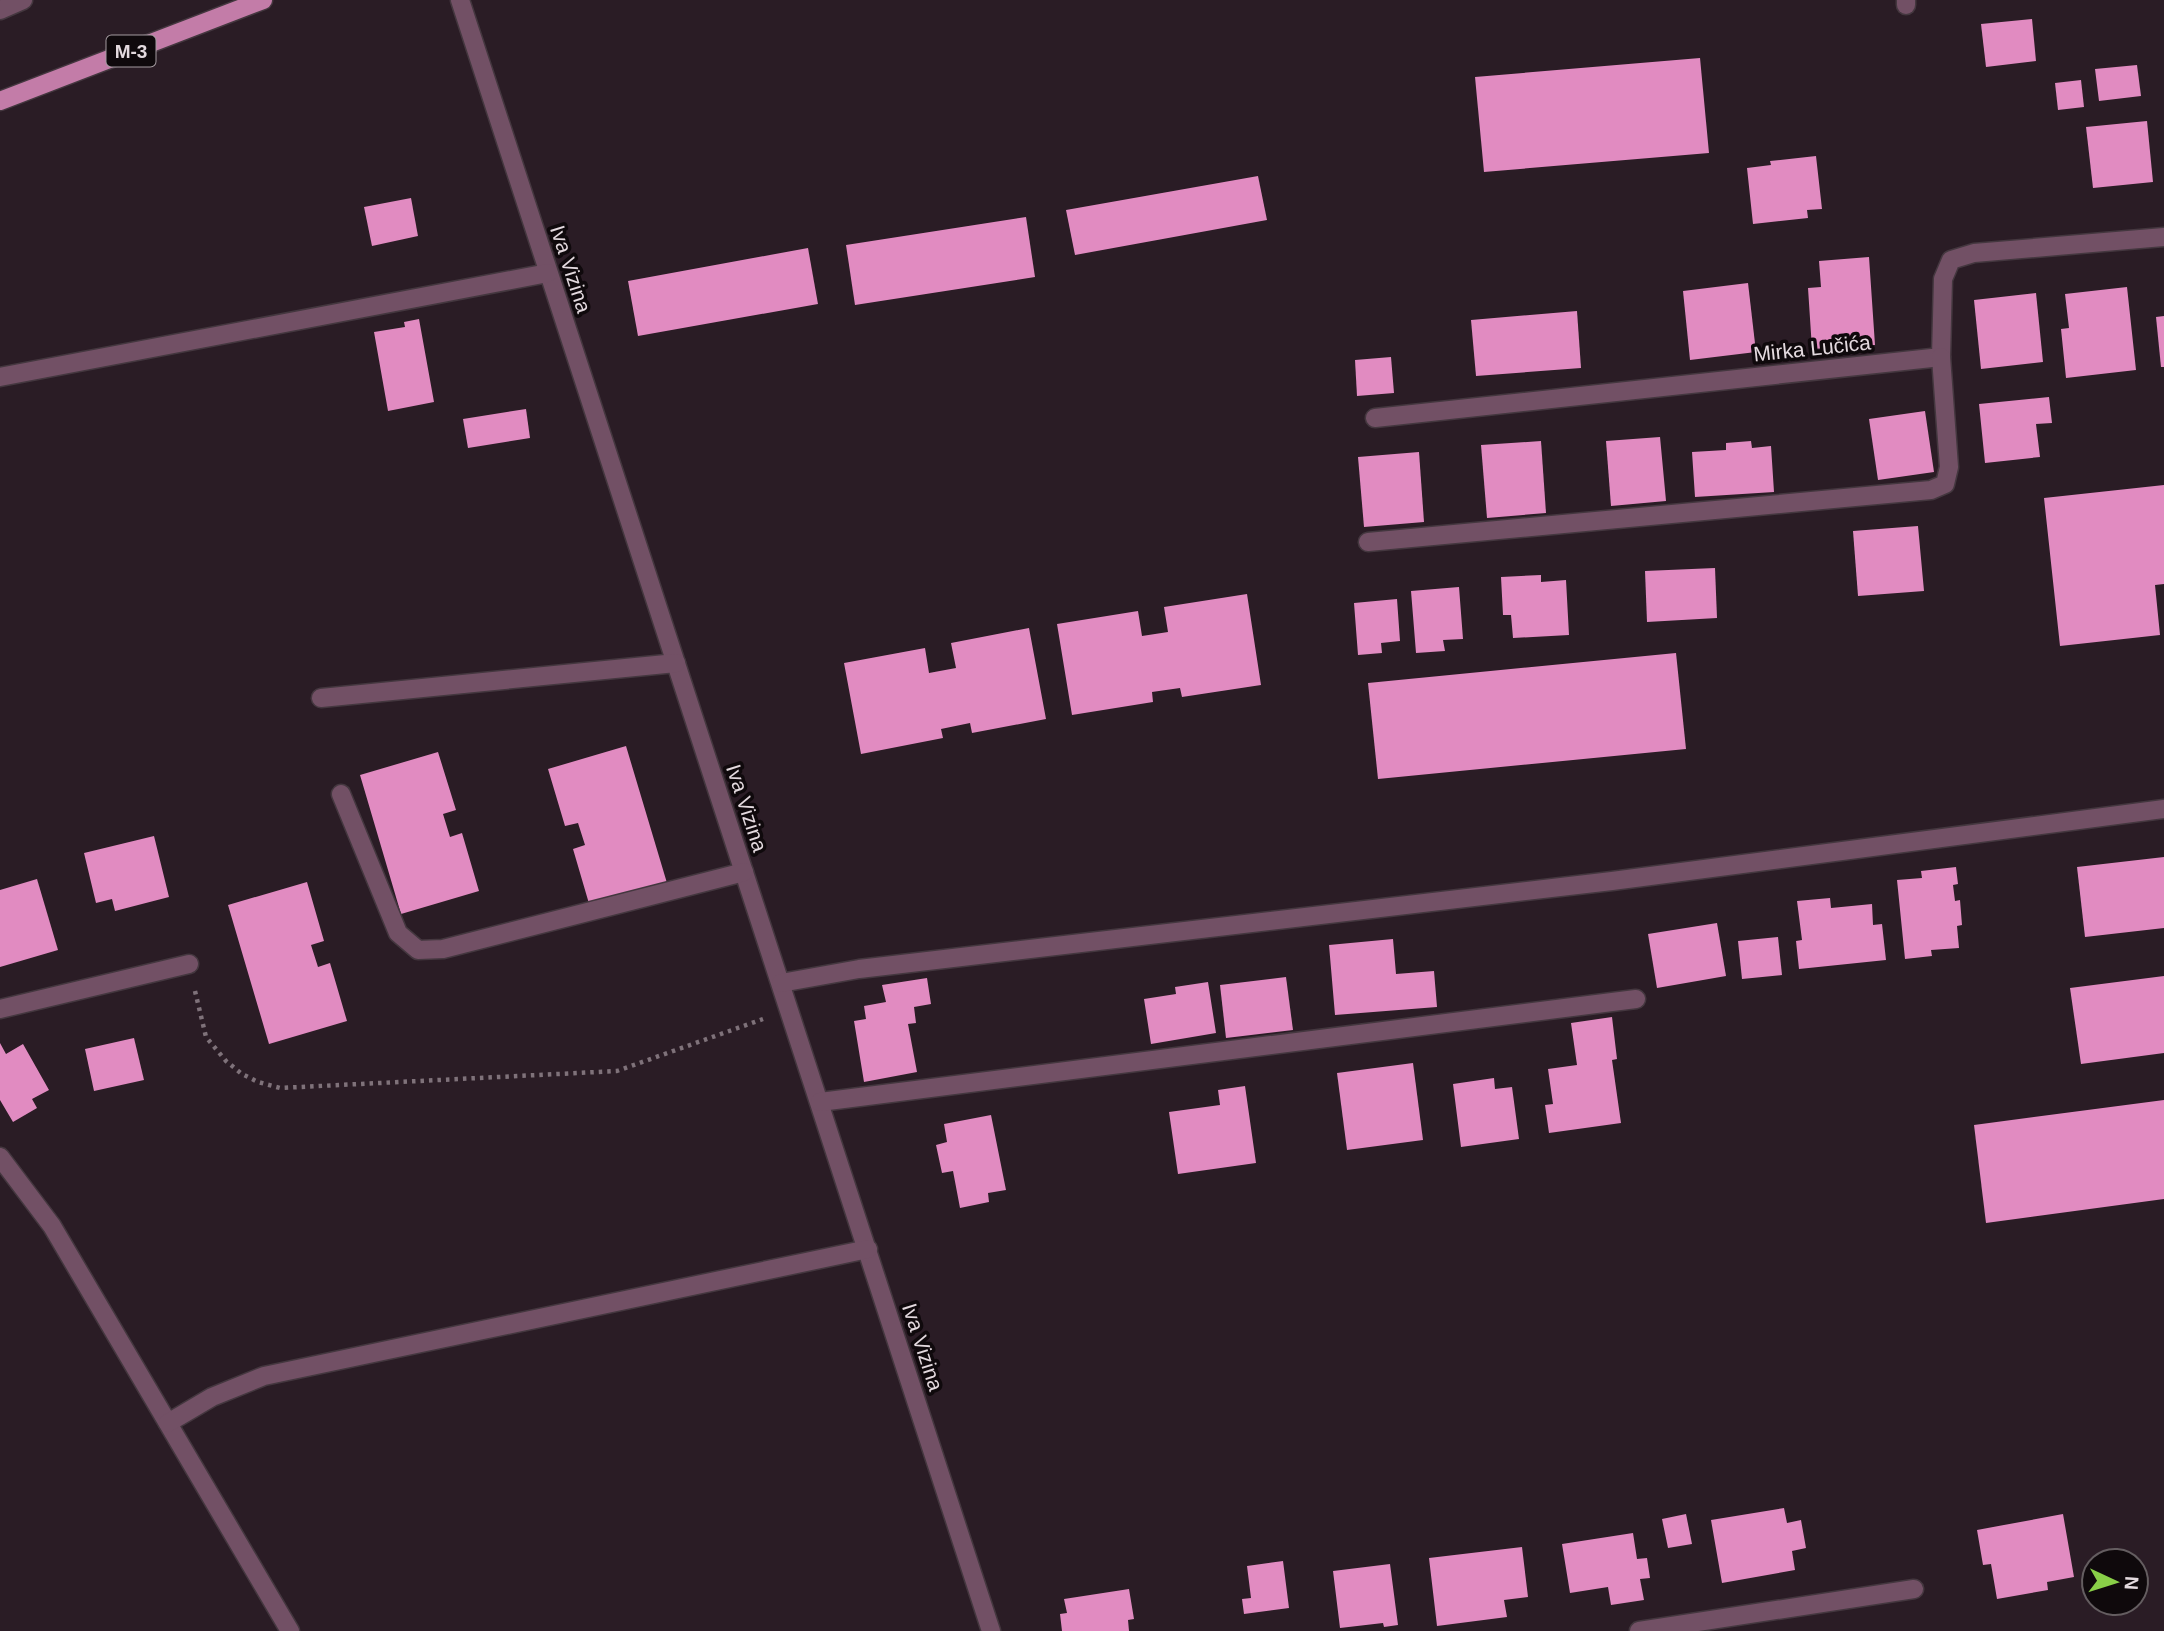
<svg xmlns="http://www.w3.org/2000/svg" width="2164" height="1631" viewBox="0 0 2164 1631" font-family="Arial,sans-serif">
<rect width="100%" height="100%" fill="#2a1c25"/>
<g fill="#e18bc1">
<polygon points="2032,19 2036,61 1986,67 1981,24"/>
<polygon points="1700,58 1709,153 1484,172 1475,77"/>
<polygon points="2137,65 2141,96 2099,101 2095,69"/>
<polygon points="2081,80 2084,107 2058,110 2055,83"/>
<polygon points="2147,121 2153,182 2093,188 2086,127"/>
<polygon points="1816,156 1822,209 1807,210 1808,218 1753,224 1747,168 1771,165 1770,161"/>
<polygon points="1258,176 1267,220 1075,255 1066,210"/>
<polygon points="411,198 418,236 372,246 364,207"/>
<polygon points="1026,217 1035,277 855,305 846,245"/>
<polygon points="808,248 818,304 638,336 628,281"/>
<polygon points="1869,257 1875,345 1812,349 1808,288 1821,287 1819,261"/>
<polygon points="1748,283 1756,352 1690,360 1683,291"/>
<polygon points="2127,287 2136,370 2066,378 2061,329 2069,328 2065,294"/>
<polygon points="2036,293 2043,362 1981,369 1974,300"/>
<polygon points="1577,311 1581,368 1476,376 1471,320"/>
<polygon points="2164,316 2164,367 2161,367 2156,317"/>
<polygon points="419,319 434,402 388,411 374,332 405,327 404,322"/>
<polygon points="1391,357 1394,393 1357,396 1355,360"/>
<polygon points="2049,397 2052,423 2036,424 2040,457 1985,463 1979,404"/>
<polygon points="526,409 530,438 468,448 463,419"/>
<polygon points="1925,411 1934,472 1878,480 1869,419"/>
<polygon points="1660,437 1666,501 1611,506 1606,441"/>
<polygon points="1541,441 1546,513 1487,518 1481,445"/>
<polygon points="1751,441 1752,448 1771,446 1774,492 1695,497 1692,452 1726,450 1726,443"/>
<polygon points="1419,452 1424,522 1364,527 1358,457"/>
<polygon points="2164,485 2164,584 2155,585 2160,635 2060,646 2044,498"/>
<polygon points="1918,526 1924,591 1858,596 1853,531"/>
<polygon points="1715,568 1717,618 1647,622 1645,571"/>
<polygon points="1541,575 1541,582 1566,580 1569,635 1513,638 1511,615 1503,615 1501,577"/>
<polygon points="1459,587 1463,639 1443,640 1445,651 1416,653 1411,591"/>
<polygon points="1247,594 1261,685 1182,697 1180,688 1152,692 1153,702 1072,715 1057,624 1138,611 1142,636 1168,632 1164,607"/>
<polygon points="1397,599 1400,641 1381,643 1382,653 1358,655 1354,603"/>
<polygon points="1029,628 1046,719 972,733 970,723 941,729 943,738 861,754 844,663 925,648 929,673 956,668 951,643"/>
<polygon points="1676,653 1686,749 1378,779 1368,683"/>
<polygon points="626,746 667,883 590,907 573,849 585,845 578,823 565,826 548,769"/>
<polygon points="438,752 456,810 443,814 450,837 462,833 479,891 401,914 360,775"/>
<polygon points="154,836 169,897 115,911 112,899 96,903 84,853"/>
<polygon points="2164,857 2164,928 2085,937 2077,867"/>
<polygon points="1956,867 1958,884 1953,885 1955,901 1960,900 1962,925 1957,926 1959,948 1931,950 1932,956 1905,959 1897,880 1922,878 1921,871"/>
<polygon points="37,879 58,950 0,967 0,890"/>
<polygon points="307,882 324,941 311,945 318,967 330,963 347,1021 269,1044 228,905"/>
<polygon points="1830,898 1831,908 1872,904 1873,925 1882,924 1886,960 1799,969 1796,941 1802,940 1797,901"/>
<polygon points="1717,923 1726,976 1657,988 1648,934"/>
<polygon points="1778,937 1782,975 1742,979 1738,941"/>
<polygon points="1393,939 1396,974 1434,971 1437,1007 1335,1015 1329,945"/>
<polygon points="2164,976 2164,1053 2081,1064 2070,988"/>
<polygon points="1286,977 1293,1030 1226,1038 1220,985"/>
<polygon points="927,978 931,1004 914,1007 916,1023 908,1024 917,1072 864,1082 854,1021 866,1019 864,1006 886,1002 882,985"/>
<polygon points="1208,982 1216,1033 1151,1044 1144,999 1176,994 1175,987"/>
<polygon points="1612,1017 1617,1059 1612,1060 1621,1123 1549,1133 1545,1105 1553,1104 1548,1069 1577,1065 1571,1023"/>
<polygon points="134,1038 144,1080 94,1091 85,1049"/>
<polygon points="0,1043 6,1054 23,1044 49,1090 32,1099 37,1108 13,1122 0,1100"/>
<polygon points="1413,1063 1423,1140 1347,1150 1337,1073"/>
<polygon points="1494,1078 1495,1089 1512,1087 1519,1139 1461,1147 1453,1084"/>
<polygon points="1245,1086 1256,1163 1178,1174 1169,1112 1220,1105 1218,1090"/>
<polygon points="2164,1100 2164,1199 1986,1223 1974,1125"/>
<polygon points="991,1115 1006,1190 988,1193 989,1202 960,1208 953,1171 942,1173 936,1145 947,1142 944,1124"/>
<polygon points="1784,1508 1787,1523 1801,1520 1806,1548 1792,1551 1795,1570 1722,1583 1711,1520"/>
<polygon points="1686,1514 1692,1544 1668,1548 1662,1519"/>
<polygon points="2063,1514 2074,1577 2047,1582 2048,1590 1997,1599 1991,1564 1983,1565 1977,1530"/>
<polygon points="1633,1533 1637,1559 1647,1558 1650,1578 1640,1579 1644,1600 1611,1605 1608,1587 1570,1593 1562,1544"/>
<polygon points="1522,1547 1528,1597 1504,1600 1507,1617 1437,1626 1429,1558"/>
<polygon points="1283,1561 1289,1608 1244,1614 1242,1599 1251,1598 1247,1566"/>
<polygon points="1390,1564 1398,1625 1384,1627 1383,1623 1340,1628 1333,1571"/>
<polygon points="1129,1589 1134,1619 1128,1620 1129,1631 1062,1631 1060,1614 1067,1613 1064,1599"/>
</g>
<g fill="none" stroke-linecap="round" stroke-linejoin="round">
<defs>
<g id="minor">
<polyline points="460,0 991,1631"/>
<polyline points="1906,0 1906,5"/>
<polyline points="0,10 23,0"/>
<polyline points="0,377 548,273"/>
<polyline points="1375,418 1941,357 1943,279 1951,260 1974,253 2164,237"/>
<polyline points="1368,542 1931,490 1945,484 1949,467 1941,357"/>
<polyline points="321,698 676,663"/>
<polyline points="341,794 398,933 418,950 443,949 744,872"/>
<polyline points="781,983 859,969 1612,881 2164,809"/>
<polyline points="0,1009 189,964"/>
<polyline points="820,1102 1636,999"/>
<polyline points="0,1157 52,1226 290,1631"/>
<polyline points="168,1423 212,1397 264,1376 868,1249"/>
<polyline points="1639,1631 1914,1589"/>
</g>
<polyline id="major" points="0,101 263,0"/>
</defs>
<use href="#minor" stroke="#44373f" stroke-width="21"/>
<use href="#major" stroke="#44373f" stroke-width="21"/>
<polyline stroke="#7f727a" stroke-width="4.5" stroke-dasharray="3.5 5" stroke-linecap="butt" points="195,991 206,1037 226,1061 242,1074 258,1082 280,1088 617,1071 763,1019"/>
<use href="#minor" stroke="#725065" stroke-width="18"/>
<use href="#major" stroke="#c37ca8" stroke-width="18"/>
</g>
<g text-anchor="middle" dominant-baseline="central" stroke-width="7" stroke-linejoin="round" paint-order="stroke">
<rect fill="#0f090c" stroke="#a49ba0" stroke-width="2" x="106.5" y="35.5" width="49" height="31" rx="5"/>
<g font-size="19" font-weight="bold" fill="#e4dadf">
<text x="131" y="51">M-3</text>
</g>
<g font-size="21" fill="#e4dadf" stroke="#0f090c">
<text transform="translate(571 269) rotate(72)">Iva Vizina</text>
<text transform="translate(1812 348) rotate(-6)">Mirka Lučića</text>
<text transform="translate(747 808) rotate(72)">Iva Vizina</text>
<text transform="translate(923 1347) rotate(72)">Iva Vizina</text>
</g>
</g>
<g transform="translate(2115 1582) rotate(94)"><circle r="33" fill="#0f090c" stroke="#645d60" stroke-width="2"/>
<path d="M0-5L12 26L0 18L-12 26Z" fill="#89cf48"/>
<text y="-10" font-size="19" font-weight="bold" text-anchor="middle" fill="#e4dadf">N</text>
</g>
</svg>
